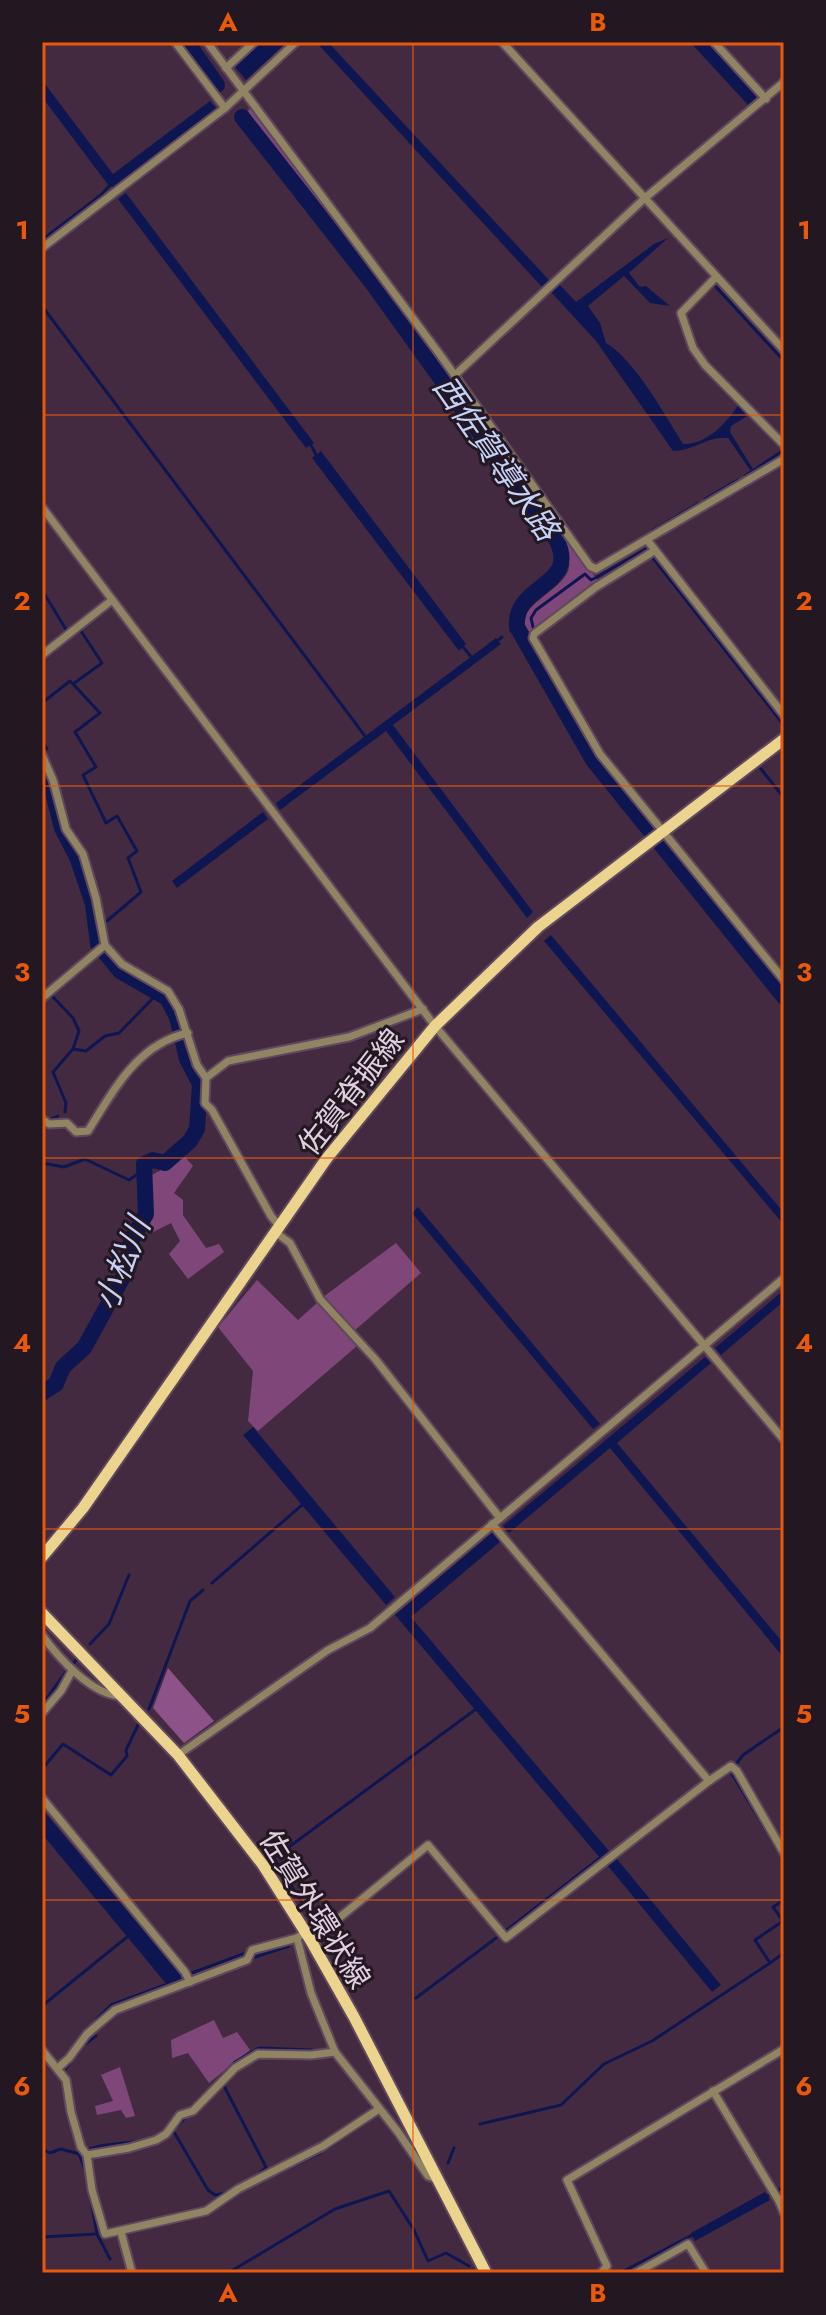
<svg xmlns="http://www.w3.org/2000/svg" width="826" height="2315" viewBox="0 0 826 2315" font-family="Jost,'Noto Sans JP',sans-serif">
<rect width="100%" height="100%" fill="#442a41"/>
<g fill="#7f467a">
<path d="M250,107L336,217L598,581L527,635L521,622C532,598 564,588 569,568C570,563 568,554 568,549L351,246L247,113Z"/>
<polygon points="185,1157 193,1166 174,1193 183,1200 183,1215 206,1248 219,1244 224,1252 188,1279 169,1254 180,1241 171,1223 153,1232 149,1227 153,1200 150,1176"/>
<polygon points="396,1243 421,1273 354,1331 323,1297"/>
<polygon points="257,1280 298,1320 318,1302 357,1346 258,1431 248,1421 253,1371 218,1327"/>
<polygon points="214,2020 223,2038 237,2032 250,2050 209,2083 188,2053 172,2058 171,2040"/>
<polygon points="120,2067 135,2116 126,2118 121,2110 97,2115 95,2106 113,2101 101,2075"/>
</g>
<polygon fill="#8d5288" points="168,1668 214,1721 184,1743 153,1708"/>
<g fill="#0e1652">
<polygon points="262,42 287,42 246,80 235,67"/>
<polygon points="316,42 328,42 549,280 542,287"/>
<polygon points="690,42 709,42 756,93 756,98 748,105"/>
<polygon points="42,80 113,174 210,101 217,109 114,187 109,186 42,97"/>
<polygon points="126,193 314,443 306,448 118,199"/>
<path d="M668,238L629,273L640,287L646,286L670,306L650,303L624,276L588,306L600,323L606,343C634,359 665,415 683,444C706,445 727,423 739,404L749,415L731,426L730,432L753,469L750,470L728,438C710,435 692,451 673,451L596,341L551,292L559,284L576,302L654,244Z"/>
<polygon points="321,451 466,644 459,651 312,458"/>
<polygon points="496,638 501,644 393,725 533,912 527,918 386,731 280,810 276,803"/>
<polygon points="263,812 268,819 177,888 172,881"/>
<polygon points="551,935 784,1213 784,1225 544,941"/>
<polygon points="418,1207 600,1424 593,1429 412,1213"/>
<polygon points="784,1290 784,1301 721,1355 715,1348"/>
<polygon points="705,1357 711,1363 617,1443 784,1644 784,1658 610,1448 509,1533 503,1526"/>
<polygon points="253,1427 395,1597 386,1605 243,1435"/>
<polygon points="493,1532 501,1541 411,1617 609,1851 600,1858 395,1615"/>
<polygon points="42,1809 181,1975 180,1981 168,1986 42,1834"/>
<polygon points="617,1859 721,1985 712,1992 608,1866"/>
<polygon points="765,2192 770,2200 695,2241 691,2233"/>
</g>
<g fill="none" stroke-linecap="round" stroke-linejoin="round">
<g stroke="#0e1652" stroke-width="3">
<polyline points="42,240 101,195 109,186"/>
<polyline points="716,287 784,361"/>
<polyline points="42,306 365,736"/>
<polyline points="311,445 316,455"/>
<polyline points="745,476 784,450"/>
<polyline points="705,499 738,480"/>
<polyline points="652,531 699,503"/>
<polyline points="42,590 67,631 42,650"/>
<polyline points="533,627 531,618 536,610 585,574 591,580 597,577 646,549 783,724"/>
<polyline points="81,631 102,663 73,684 100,713 75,732 96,767 83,775 106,823 117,816 137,851 128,858 141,892 107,921"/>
<polyline points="511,631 517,627"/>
<polyline points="495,643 502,637"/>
<polyline points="463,647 473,659"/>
<polyline points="42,703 70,681 73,684"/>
<polyline points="42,741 47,749"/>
<polyline points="761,769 784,798"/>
<polyline points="53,997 73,1018 79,1031 73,1049"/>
<polyline points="65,1112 66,1103 53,1072 73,1049 86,1051 105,1036 119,1033 158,993"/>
<polyline points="49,1120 58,1116"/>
<polyline points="42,1163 64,1167 85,1159 129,1180 144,1170"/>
<polyline points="212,1583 302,1505"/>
<polyline points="90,1644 109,1624 129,1575"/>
<polyline points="71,1666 77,1659"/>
<polyline points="42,1705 66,1672"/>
<polyline points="149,1709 190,1601 203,1590"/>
<polyline points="737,1763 743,1755 784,1727"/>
<polyline points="42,1769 63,1744 111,1775 127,1756 126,1750 139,1723"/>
<polyline points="731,1772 784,1860"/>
<polyline points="319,1930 274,1858 476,1709"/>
<polyline points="507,1930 600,1858"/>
<polyline points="770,1963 784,1953"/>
<polyline points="178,1978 246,1953 255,1957 289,1946"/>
<polyline points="416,1998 496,1938"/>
<polyline points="42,2006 127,1937"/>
<polyline points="97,2019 111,2005 168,1984"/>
<polyline points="65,2069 84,2045 96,2036"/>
<polyline points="224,2086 266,2167 257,2176"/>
<polyline points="205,2094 235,2062 259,2048 312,2050"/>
<polyline points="389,2116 406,2138"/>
<polyline points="480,2124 561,2105 604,2064 652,2041 770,1963 755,1940 783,1921 773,1907 784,1900"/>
<polyline points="171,2132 188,2115"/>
<polyline points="174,2132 208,2190 215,2195 226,2193"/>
<polyline points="329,2147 375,2116"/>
<path d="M42,2149L50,2153L61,2149L79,2154C98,2142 124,2145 145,2140"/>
<polyline points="79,2154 86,2172"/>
<polyline points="448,2163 454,2148"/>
<polyline points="274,2175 320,2153"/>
<polyline points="90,2195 97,2234 110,2259"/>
<polyline points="764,2198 784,2187"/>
<polyline points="42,2237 97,2234"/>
<polyline points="228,2273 335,2209 389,2191 414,2230 428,2261 446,2253 469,2266"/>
<polyline points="620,2273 694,2234"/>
</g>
<g stroke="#0e1652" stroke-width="16">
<polyline points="187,42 217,85"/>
<path d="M242,117L373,284L556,539C581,587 513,583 517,627L593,760L784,997"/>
<polyline points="42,764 51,785 62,828 77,857 93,904 98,944 120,971 167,998 177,1017 187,1059 200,1084 197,1129 190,1141 165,1163 153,1160 144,1164 146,1214 131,1241 127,1270 84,1348 63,1367 56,1384 42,1393"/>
</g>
<defs>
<g id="street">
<polyline points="175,42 225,108"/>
<polyline points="207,42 441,356 590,566 596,569 784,459"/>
<polyline points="502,42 784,350"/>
<polyline points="714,42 766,99"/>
<polyline points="226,68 254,42"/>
<polyline points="42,248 225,108 296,42"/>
<polyline points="716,277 681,313 693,348 705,365 784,445"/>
<polyline points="455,375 645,198 784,82"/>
<polyline points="42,507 435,1026 784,1440"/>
<polyline points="648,541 784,715"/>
<polyline points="654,551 596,587 534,634 533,638 600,754 784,980"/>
<polyline points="42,655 112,600"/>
<polyline points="42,755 53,780 66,829 83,854 96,898 105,945 122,964 168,991 179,1009 197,1065 206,1078 205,1103 212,1110 271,1216 279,1226"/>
<polyline points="42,998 105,945"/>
<polyline points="206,1078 228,1061 349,1037 423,1009"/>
<path d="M42,1119L49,1124L67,1123L76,1132L88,1131C114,1090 137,1044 188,1033"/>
<polyline points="275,1232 290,1243 320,1299 376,1360 500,1518"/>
<path d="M42,1635C58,1657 93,1697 123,1696"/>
<polyline points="42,1713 61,1691 72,1671"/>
<polyline points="178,1755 328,1650 370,1628 784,1278"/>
<polyline points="709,1781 731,1766 737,1771 784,1853"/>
<polyline points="42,1798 185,1972 190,1982"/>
<polyline points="297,1938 311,1993 335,2052 398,2132 428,2176 437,2179"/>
<polyline points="311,1941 428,1845 506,1938 709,1781 492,1524"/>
<polyline points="42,2050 66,2080 71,2112 81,2147 87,2155 92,2190 105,2234 206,2211 238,2189 323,2146 379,2109"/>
<polyline points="58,2068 69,2058 87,2034 115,2010 247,1960 252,1950 297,1938 305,1932"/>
<polyline points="713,2091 779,2201"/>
<polyline points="87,2155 129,2148 156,2140 166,2134 180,2115 193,2111 235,2068 258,2054 311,2055 335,2052"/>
<polyline points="784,2198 779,2201 784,2213"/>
<polyline points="121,2232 132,2273"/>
<polyline points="601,2273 607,2266 567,2180 784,2049"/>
<polyline points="636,2273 688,2244 706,2273"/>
</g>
<g id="primary">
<polyline points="42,1557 83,1508 327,1158 435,1026 538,927 784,739"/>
<polyline points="42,1613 178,1755 263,1865 311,1941 354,2017 486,2273"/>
</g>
</defs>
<use href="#street" stroke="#60485d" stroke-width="11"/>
<use href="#primary" stroke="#60485d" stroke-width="15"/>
<use href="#street" stroke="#908463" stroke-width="7"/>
<use href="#primary" stroke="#ecd38e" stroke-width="11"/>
</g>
<path fill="none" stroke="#e8590c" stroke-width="2" stroke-opacity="0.55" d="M413,42V2273M42,415H784M42,786H784M42,1158H784M42,1529H784M42,1900H784"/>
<g text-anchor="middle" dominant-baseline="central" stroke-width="6" stroke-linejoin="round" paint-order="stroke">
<g font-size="30" fill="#e0cfde" stroke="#231722">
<text transform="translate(351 1092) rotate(-52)">佐賀脊振線</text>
<text transform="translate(315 1909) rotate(58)">佐賀外環状線</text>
</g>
<g font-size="32" font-style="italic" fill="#c4d1f8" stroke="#231722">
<text transform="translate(496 458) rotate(55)">西佐賀導水路</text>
<text transform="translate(122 1264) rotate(-68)">小松川</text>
</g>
</g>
<rect width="826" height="2315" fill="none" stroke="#231722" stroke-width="88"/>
<rect x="44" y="44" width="738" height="2227" fill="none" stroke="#e8590c" stroke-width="3"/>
<g font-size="26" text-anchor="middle" font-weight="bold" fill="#e8590c">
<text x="228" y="31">A</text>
<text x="598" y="31">B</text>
<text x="22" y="239">1</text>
<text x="804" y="239">1</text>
<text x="22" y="610">2</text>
<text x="804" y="610">2</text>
<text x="22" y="981">3</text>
<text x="804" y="981">3</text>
<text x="22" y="1352">4</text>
<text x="804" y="1352">4</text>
<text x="22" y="1723">5</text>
<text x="804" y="1723">5</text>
<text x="22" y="2095">6</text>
<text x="804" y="2095">6</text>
<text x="228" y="2302">A</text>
<text x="598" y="2302">B</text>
</g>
</svg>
